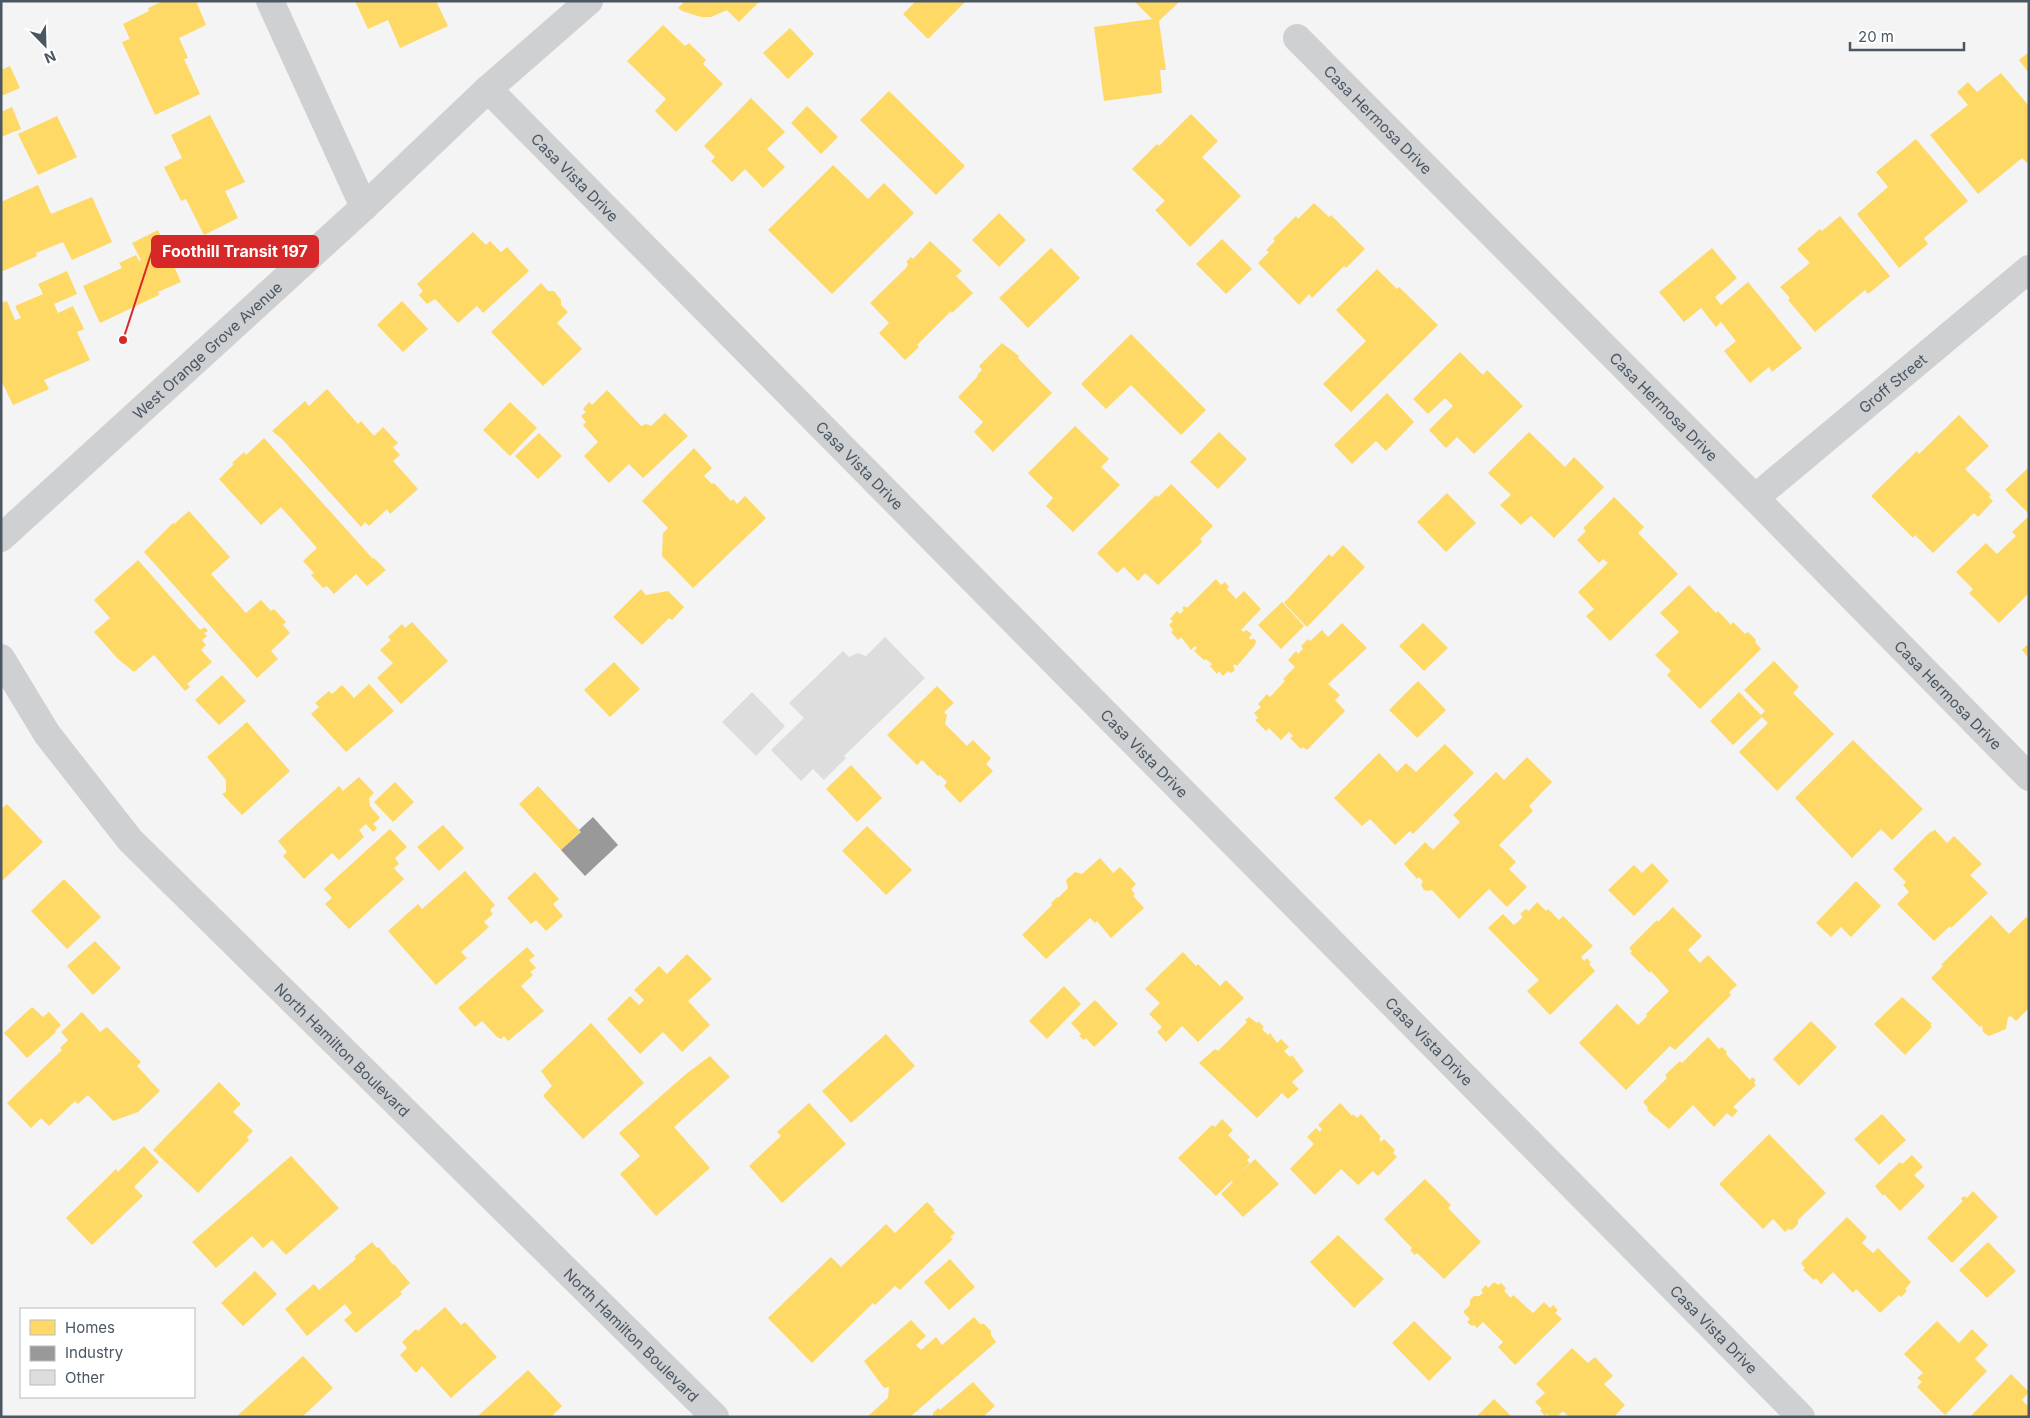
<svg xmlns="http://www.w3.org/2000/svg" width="2030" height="1418" viewBox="0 0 2030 1418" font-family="Inter,sans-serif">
<rect width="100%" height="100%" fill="#f4f4f4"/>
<g fill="#ffd966">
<polygon points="163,1 196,1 206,25 179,38 188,58 184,59 200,94 155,115 122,42 130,39 123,24 149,11 148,8"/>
<polygon points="355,1 436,1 448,26 400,48 388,20 368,29"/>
<polygon points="685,1 760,1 739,22 727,10 711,17 701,17 682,11 678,8"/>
<polygon points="916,1 966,1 928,39 903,14"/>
<polygon points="1134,1 1180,1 1159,21 1166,70 1160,70 1162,93 1104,101 1094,27 1152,19"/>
<polygon points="663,25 685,46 689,43 706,60 703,64 723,84 676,132 655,111 666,99 627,61"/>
<polygon points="790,28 814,54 788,79 763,53"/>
<polygon points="2029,52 2029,73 2019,60"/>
<polygon points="10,66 20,88 1,96 1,70"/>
<polygon points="2001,73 2029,106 2029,162 2027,163 2022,158 1978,194 1930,135 1968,105 1957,92 1968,82 1977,92"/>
<polygon points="889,91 965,166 936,195 860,120"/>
<polygon points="751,98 785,132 767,149 785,167 763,188 745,169 732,182 711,161 715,157 704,146"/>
<polygon points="807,106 838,137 821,154 791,123"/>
<polygon points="12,107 21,129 1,137 3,142 1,143 1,112"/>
<polygon points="1191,114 1218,141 1202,157 1241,196 1190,247 1155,210 1165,201 1132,169 1157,144 1159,146"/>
<polygon points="210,115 245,182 225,191 238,218 204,235 186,199 181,201 164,167 182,158 171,135"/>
<polygon points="57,116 77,157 38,175 18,134"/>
<polygon points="1916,139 1968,201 1924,238 1928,244 1899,268 1857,214 1888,187 1876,172"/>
<polygon points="833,165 868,199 884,183 914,213 832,294 768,230"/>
<polygon points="38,185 51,214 92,197 112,242 72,260 63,242 36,253 37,256 1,272 1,202"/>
<polygon points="1314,203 1329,217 1331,215 1365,249 1346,268 1344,266 1312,298 1309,294 1299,305 1258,263 1269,252 1266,250 1275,241 1273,239 1296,216 1298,219"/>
<polygon points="999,213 1026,240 999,267 972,240"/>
<polygon points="1840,216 1890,276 1868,294 1865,290 1815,332 1788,300 1790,298 1780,287 1810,263 1797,249 1820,229 1822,231"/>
<polygon points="158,230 181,282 158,292 159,295 100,323 83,286 122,268 119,263 136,255 139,261 141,260 132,243"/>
<polygon points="473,232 486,245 490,241 501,252 507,247 529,271 483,313 477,306 458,323 435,299 427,304 419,295 423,291 417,284"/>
<polygon points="1222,239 1252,269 1226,294 1196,264"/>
<polygon points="930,241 962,271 956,276 973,293 952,313 951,311 917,345 919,347 905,360 879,333 889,323 870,303 906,268 908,264 906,262 911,257 913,259"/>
<polygon points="1051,248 1080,278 1028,328 999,298"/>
<polygon points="1712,248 1737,278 1715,297 1721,305 1748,282 1802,348 1772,372 1769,367 1750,383 1724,351 1736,341 1721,322 1716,327 1701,308 1684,322 1659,292"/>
<polygon points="1377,269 1397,289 1399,287 1438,325 1351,412 1323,384 1366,341 1336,310"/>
<polygon points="67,271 77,294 54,304 58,313 73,306 84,329 77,332 90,360 44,380 49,389 13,405 1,380 1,303 7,301 15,320 21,318 15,306 43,294 38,284"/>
<polygon points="541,283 548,291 554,291 561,300 561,305 568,312 557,323 582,349 543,386 491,332"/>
<polygon points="402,301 428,329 403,352 377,325"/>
<polygon points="1131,334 1206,410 1181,435 1131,385 1106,409 1081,384"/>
<polygon points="1002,343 1019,356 1018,358 1052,393 993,452 974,432 983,422 958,397 978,376 977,375 982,370 979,366"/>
<polygon points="1460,352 1483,375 1487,370 1523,406 1474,454 1457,437 1446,448 1429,430 1453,406 1445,398 1428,414 1413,399"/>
<polygon points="327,389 358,424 361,421 374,436 383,427 398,443 393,447 400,455 393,461 418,489 390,514 387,509 369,526 365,522 361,527 282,439 272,431 305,401 309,406"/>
<polygon points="607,390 641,426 646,424 651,426 665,413 688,436 643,478 629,464 609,483 584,456 598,442 583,425 586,422 581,416 586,412 583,409 589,402 592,405"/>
<polygon points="1387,393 1414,422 1386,451 1376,441 1352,464 1334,445"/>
<polygon points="510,402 537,428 510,456 483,430"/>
<polygon points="1959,415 1989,446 1965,469 1991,495 1989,497 1993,501 1978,517 1974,513 1933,553 1915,535 1913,538 1871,496 1917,451 1919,454"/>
<polygon points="1075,426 1109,459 1101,467 1120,485 1073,532 1046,506 1053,498 1028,473"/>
<polygon points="1219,432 1247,459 1218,489 1190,462"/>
<polygon points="1529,432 1565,467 1574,457 1604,487 1554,538 1531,516 1521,525 1500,505 1511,495 1488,473"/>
<polygon points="539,433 562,456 538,479 515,456"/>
<polygon points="264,438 373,559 374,558 386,570 367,586 356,574 334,594 327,586 323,588 311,575 314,573 303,561 317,548 281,507 261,525 219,479 234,464 232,463 244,452 246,455"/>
<polygon points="694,448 712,468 704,476 712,484 714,483 731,501 733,499 737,504 745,496 766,518 693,588 662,556 663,533 668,528 642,501"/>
<polygon points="2029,467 2029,514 2005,490"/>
<polygon points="1171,484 1213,526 1200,539 1202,542 1196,548 1158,585 1145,573 1138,581 1124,567 1117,573 1097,553 1156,495 1158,497"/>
<polygon points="1447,493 1476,523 1446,552 1417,522"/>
<polygon points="1614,497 1644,527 1638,533 1678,574 1610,641 1586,616 1594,609 1578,592 1608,563 1603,559 1599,563 1577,540 1586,531 1583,528"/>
<polygon points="189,511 230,557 211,574 246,613 261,600 271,611 274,609 286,622 283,625 290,633 271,651 278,659 257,678 144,552 173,523 174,524"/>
<polygon points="2029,516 2029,593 1999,623 1969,593 1973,589 1956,572 1986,543 1997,554 2016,536 2012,532"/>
<polygon points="1343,545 1365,567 1307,627 1284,603 1329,554 1332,557"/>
<polygon points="138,560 200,630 205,627 208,631 204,633 207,636 202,640 206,645 201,650 212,662 187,684 190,687 185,691 154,655 134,672 118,659 94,632 110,618 94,600"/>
<polygon points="1216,579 1221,585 1225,582 1229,587 1227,589 1236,599 1244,591 1261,609 1241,630 1244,632 1246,630 1252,634 1249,638 1251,640 1253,638 1256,641 1255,645 1237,666 1235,664 1233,666 1235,670 1231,673 1228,671 1223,676 1219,671 1217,674 1210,666 1212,664 1206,659 1204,660 1194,651 1197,648 1195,646 1191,650 1181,637 1178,640 1171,632 1173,630 1169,625 1173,621 1170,619 1177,611 1180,614 1184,610 1182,608 1184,606 1187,608"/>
<polygon points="1689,585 1716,613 1718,611 1731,625 1733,622 1745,634 1748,632 1756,640 1755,642 1761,649 1700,709 1667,675 1671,671 1655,655 1679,632 1660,613"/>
<polygon points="641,589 646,595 668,591 684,607 672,620 669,618 642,645 613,617"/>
<polygon points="1282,602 1304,626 1281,649 1258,625"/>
<polygon points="412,622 448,661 401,704 377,678 393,663 380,650 391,640 388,637 402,624 405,628"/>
<polygon points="1342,623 1367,648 1328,684 1340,695 1335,700 1345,711 1307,750 1303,747 1301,749 1290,738 1293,736 1289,732 1281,740 1269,728 1266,731 1255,720 1258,718 1254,713 1261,707 1258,704 1267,694 1270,697 1285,681 1283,679 1295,667 1288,660 1296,651 1298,654 1303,649 1301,646 1308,639 1310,641 1322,630 1328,637"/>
<polygon points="1423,623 1448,648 1424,671 1399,646"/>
<polygon points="2029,643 2029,658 2022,650"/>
<polygon points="1774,661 1799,687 1793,693 1834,734 1777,791 1739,752 1768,723 1762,717 1733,745 1710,721 1739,692 1761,715 1765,711 1744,690"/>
<polygon points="614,662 640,689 610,717 584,690"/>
<polygon points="222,675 246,701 219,725 195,700"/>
<polygon points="1418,681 1446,710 1417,738 1389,710"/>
<polygon points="369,684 394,711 346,752 311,714 319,707 315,703 329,691 332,694 342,685 354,698"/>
<polygon points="937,686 954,703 944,712 947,715 945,724 967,746 973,740 991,758 986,764 993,771 960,803 944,786 947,782 940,775 938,776 922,760 917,765 887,735"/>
<polygon points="247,722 290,771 242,815 222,794 226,792 226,780 207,757"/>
<polygon points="1853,740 1923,809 1892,840 1881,829 1852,858 1795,798"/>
<polygon points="1445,744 1474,773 1413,834 1410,831 1395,845 1370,819 1362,826 1334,798 1379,753 1397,772 1406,763 1416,772"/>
<polygon points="1527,757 1552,782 1529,806 1533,811 1499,845 1516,862 1509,869 1527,887 1507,907 1489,889 1459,919 1432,890 1428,891 1424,890 1421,885 1423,881 1419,877 1417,879 1404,864 1425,842 1433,850 1460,822 1453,815 1496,772 1504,780"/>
<polygon points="851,765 882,798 857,822 826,789"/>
<polygon points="359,777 374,793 369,798 370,806 380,818 373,824 377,828 373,832 366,824 359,830 364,837 339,860 332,853 304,879 283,856 287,852 278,841 339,786 343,791"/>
<polygon points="395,782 414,802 393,822 374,802"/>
<polygon points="538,786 581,832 561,850 519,804"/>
<polygon points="7,804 43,842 2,881 1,809"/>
<polygon points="443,825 464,848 439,871 417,847"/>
<polygon points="867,826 912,870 886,895 842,851"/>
<polygon points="390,829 407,847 395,858 399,864 394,868 404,879 349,929 325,904 332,898 324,889"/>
<polygon points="1935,830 1947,843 1954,836 1982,864 1970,875 1988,893 1951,928 1950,926 1934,941 1897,904 1909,892 1903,885 1906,882 1893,869 1929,833"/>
<polygon points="1100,858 1113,873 1120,867 1136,884 1131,889 1135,894 1133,896 1144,908 1111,938 1097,921 1095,923 1090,918 1046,959 1022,935 1052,905 1051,903 1057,897 1058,898 1068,888 1066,880 1075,872 1082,874"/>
<polygon points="1652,863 1669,881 1634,916 1608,890 1634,865 1642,873"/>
<polygon points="465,871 495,905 490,910 493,914 484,922 489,927 461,952 467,958 436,985 388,931 418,904 422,909"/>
<polygon points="535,872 559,899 553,904 563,916 546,931 536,920 531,924 507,898"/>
<polygon points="64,879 101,917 67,949 31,911"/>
<polygon points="1856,881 1881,906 1851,937 1841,927 1831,937 1816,923"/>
<polygon points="1537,902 1546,911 1548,909 1559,920 1563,916 1593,946 1581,957 1584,961 1587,958 1591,963 1589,964 1595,971 1550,1015 1527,991 1539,980 1488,928 1503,914 1514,925 1523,917 1520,914 1526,909 1529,911"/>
<polygon points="1673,907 1702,936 1688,950 1700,963 1708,955 1737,985 1729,992 1731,995 1675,1050 1670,1046 1626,1090 1579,1043 1617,1004 1638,1025 1647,1016 1646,1014 1669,991 1651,971 1650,973 1630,953 1632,951 1629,948 1657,920 1658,922"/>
<polygon points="1991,915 2009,934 2026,917 2029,919 2029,1008 2016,1021 2011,1016 2008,1017 2006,1029 1989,1036 1983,1032 1982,1025 1980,1027 1931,978 1943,966 1941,965"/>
<polygon points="95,941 121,968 93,995 67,966"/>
<polygon points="527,947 535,956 529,960 536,968 530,972 533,975 521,986 544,1011 508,1041 504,1036 501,1039 497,1037 482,1021 475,1027 458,1008"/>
<polygon points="1183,952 1196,966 1198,964 1220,986 1226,980 1244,998 1198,1042 1182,1026 1166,1042 1157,1032 1162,1027 1149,1014 1160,1003 1145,989"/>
<polygon points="687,954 712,979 688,1001 710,1025 682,1052 663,1032 640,1054 607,1019 630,996 639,1005 644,1000 634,990 659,966 667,974"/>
<polygon points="1064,986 1081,1004 1047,1039 1029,1021"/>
<polygon points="1902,997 1932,1024 1930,1025 1932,1027 1905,1055 1874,1024"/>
<polygon points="1095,1000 1118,1024 1094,1047 1086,1038 1084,1040 1079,1036 1081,1034 1071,1023"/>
<polygon points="32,1007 43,1017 49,1012 61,1025 55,1031 56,1032 27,1058 4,1033"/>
<polygon points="82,1012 100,1032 107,1027 141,1062 137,1066 160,1091 138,1112 113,1121 88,1095 78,1104 75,1101 49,1126 41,1118 31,1128 7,1103 62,1050 60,1048 68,1040 61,1032"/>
<polygon points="1249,1017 1257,1023 1258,1021 1264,1027 1262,1029 1268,1035 1270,1033 1277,1043 1281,1039 1289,1047 1284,1051 1290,1057 1292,1055 1304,1071 1292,1082 1299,1089 1288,1099 1282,1093 1257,1118 1199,1063 1215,1049 1218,1051 1247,1022 1245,1020"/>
<polygon points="1811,1021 1837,1047 1799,1086 1773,1059"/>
<polygon points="591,1023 644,1083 583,1139 543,1096 552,1086 541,1071"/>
<polygon points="886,1034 915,1066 851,1123 822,1091"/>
<polygon points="1708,1037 1719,1049 1722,1047 1727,1052 1726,1054 1750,1080 1752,1077 1756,1080 1754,1083 1756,1085 1733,1107 1738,1111 1732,1117 1727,1113 1714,1127 1693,1105 1669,1129 1647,1110 1648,1108 1643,1102 1667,1078 1665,1075 1680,1061 1682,1063"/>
<polygon points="710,1056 730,1077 674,1127 710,1168 656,1216 620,1174 640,1156 619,1133 686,1074"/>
<polygon points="219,1082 241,1104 233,1112 253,1131 247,1137 249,1140 198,1193 153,1150"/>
<polygon points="809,1103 846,1144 782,1203 749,1166 781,1136 777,1132"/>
<polygon points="1340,1103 1352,1116 1353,1114 1357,1118 1361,1114 1381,1137 1379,1139 1381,1142 1384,1139 1395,1150 1393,1153 1397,1157 1378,1176 1373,1171 1358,1185 1341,1169 1315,1195 1290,1169 1314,1144 1307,1137 1316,1128 1320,1132 1322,1129 1318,1125"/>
<polygon points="1882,1114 1906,1140 1879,1165 1854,1139"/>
<polygon points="1222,1119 1233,1130 1228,1135 1250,1157 1247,1160 1250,1163 1234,1178 1255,1159 1279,1184 1243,1217 1221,1194 1233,1182 1231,1181 1216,1196 1178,1158 1212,1125 1215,1127"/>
<polygon points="1769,1134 1826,1193 1798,1220 1798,1224 1792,1230 1788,1229 1785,1232 1773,1219 1763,1229 1719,1184"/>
<polygon points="144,1146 159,1162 134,1187 143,1196 92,1245 66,1218 116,1169 118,1172"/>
<polygon points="1912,1155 1923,1167 1914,1175 1925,1186 1900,1211 1884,1194 1883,1196 1875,1186 1900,1162 1902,1164"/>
<polygon points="291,1156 339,1208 286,1255 272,1240 263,1248 252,1236 216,1268 192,1242"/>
<polygon points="1425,1179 1451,1205 1448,1208 1481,1242 1444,1279 1417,1253 1415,1255 1410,1250 1412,1248 1384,1219"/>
<polygon points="1973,1191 1998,1217 1952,1263 1927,1238 1963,1201 1961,1199 1964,1196 1967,1198"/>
<polygon points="927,1202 935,1210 933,1211 955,1233 950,1237 953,1239 900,1290 895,1286 875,1305 873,1303 812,1363 768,1318 831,1257 841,1267 886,1224 895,1233"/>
<polygon points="1847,1217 1867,1237 1862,1243 1873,1253 1878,1248 1911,1282 1905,1289 1907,1291 1901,1297 1899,1295 1880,1313 1856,1289 1853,1293 1833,1272 1821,1284 1816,1278 1814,1280 1803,1270 1805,1268 1801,1263"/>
<polygon points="1338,1235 1384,1279 1354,1308 1310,1262"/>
<polygon points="372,1242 377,1248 379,1247 393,1265 394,1264 410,1283 400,1292 402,1294 356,1333 344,1320 352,1313 345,1304 307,1336 285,1309 314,1284 319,1290 356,1259 354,1257"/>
<polygon points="1988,1242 2016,1271 1987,1298 1959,1270"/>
<polygon points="950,1259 975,1287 949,1310 924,1282"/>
<polygon points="255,1271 277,1294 243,1326 221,1303"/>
<polygon points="1494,1282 1498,1285 1501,1283 1506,1288 1504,1291 1511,1298 1513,1295 1533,1313 1544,1302 1550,1308 1553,1305 1558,1310 1555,1313 1562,1319 1515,1365 1498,1347 1503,1342 1483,1322 1477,1328 1474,1325 1472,1326 1467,1322 1470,1319 1463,1312 1470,1305 1470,1300 1474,1296 1479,1296 1483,1293 1481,1290 1486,1285 1488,1288"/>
<polygon points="445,1307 461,1325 465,1322 497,1357 451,1398 422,1366 416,1373 400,1355 407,1348 402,1342 416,1329 418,1331"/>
<polygon points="974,1317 980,1324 984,1324 991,1331 991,1335 996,1342 910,1417 867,1417 888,1398 889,1387 884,1388 864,1361 911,1320 926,1336 916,1345 921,1350 936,1337 942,1345"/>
<polygon points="1414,1321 1452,1358 1429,1381 1392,1343"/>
<polygon points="1937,1321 1959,1343 1972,1329 1988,1345 1975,1359 1987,1371 1945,1415 1917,1387 1922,1382 1917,1378 1923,1373 1904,1354"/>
<polygon points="1572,1348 1588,1363 1595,1357 1613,1376 1604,1384 1625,1405 1614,1417 1569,1417 1563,1411 1557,1417 1550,1417 1547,1414 1545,1416 1540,1410 1542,1409 1535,1402 1545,1393 1536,1384"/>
<polygon points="303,1356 333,1388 302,1417 236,1417"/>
<polygon points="528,1370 562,1406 551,1417 477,1417"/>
<polygon points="2011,1374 2029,1392 2022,1400 2029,1407 2029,1417 1970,1417"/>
<polygon points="973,1382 995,1406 983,1417 933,1417 933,1413 938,1408 940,1410"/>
<polygon points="1494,1399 1512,1417 1476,1417"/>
</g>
<polygon fill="#999" points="593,817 618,845 585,876 561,850 581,832 579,830"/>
<g fill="#ddddde">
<polygon points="885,637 925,678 844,756 846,758 824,780 813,769 801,781 771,750 804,718 789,703 843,651 849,657 858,653 866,656"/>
<polygon points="752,692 785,726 756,756 722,722"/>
</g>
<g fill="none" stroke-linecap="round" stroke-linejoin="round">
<g stroke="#ced0d2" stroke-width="28">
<polyline points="270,1 364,207"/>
<path id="s1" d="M1297,38L1755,498L2029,777"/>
<path id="s2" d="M488,89L1801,1417"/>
<path id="s3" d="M1755,498L2029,269"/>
<path id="s4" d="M1,538L364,207L488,89L589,1"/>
<path id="s5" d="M1,658L47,734L130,840L715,1417"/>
</g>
</g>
<g text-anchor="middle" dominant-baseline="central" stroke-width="5" stroke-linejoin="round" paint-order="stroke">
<g font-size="15" fill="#4a5661" stroke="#fff">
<text stroke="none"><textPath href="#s1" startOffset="115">Casa Hermosa Drive</textPath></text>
<text stroke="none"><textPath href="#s2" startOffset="124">Casa Vista Drive</textPath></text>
<text stroke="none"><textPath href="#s4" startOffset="279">West Orange Grove Avenue</textPath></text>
<text stroke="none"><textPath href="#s3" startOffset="179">Groff Street</textPath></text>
<text stroke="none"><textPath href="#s1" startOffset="520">Casa Hermosa Drive</textPath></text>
<text stroke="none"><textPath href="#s2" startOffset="529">Casa Vista Drive</textPath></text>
<text stroke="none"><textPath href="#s1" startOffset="925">Casa Hermosa Drive</textPath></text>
<text stroke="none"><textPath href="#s2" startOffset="934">Casa Vista Drive</textPath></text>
<text stroke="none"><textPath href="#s2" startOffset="1339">Casa Vista Drive</textPath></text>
<text stroke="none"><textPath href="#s5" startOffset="522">North Hamilton Boulevard</textPath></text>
<text stroke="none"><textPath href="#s2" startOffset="1744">Casa Vista Drive</textPath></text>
<text stroke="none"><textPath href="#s5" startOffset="928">North Hamilton Boulevard</textPath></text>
</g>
</g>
<path fill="none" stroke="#d62828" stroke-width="2" d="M123 340L152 251"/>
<circle fill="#d62828" stroke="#fff" stroke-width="2" cx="123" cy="340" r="5"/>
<rect fill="#d62828" stroke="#d62828" stroke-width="2" x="152" y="236" width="166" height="31" rx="5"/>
<g font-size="16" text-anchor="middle" font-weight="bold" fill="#fff">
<text x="235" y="257">Foothill Transit 197</text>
</g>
<rect width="2030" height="1418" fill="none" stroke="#4a5661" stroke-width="5"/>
<rect x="20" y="1308" width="175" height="90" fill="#ffffff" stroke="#b7bbc0"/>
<rect x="30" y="1320" width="25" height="15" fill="#ffd966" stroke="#b7bbc0"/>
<text x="65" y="1333" font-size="15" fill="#4a5661">Homes</text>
<rect x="30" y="1346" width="25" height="15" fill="#999999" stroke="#b7bbc0"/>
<text x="65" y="1358" font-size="15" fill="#4a5661">Industry</text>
<rect x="30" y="1370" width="25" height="15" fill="#ddddde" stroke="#b7bbc0"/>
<text x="65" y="1383" font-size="15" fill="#4a5661">Other</text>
<g transform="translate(45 45) rotate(157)" stroke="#ffffff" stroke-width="4" paint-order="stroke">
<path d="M0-4L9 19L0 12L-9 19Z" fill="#4a5661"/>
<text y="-8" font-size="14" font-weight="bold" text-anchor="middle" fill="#4a5661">N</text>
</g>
<path d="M1850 42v8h114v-8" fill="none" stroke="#4a5661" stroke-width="2.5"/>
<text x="1858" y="42" font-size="15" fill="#4a5661" stroke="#ffffff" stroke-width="4" paint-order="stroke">20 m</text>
</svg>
